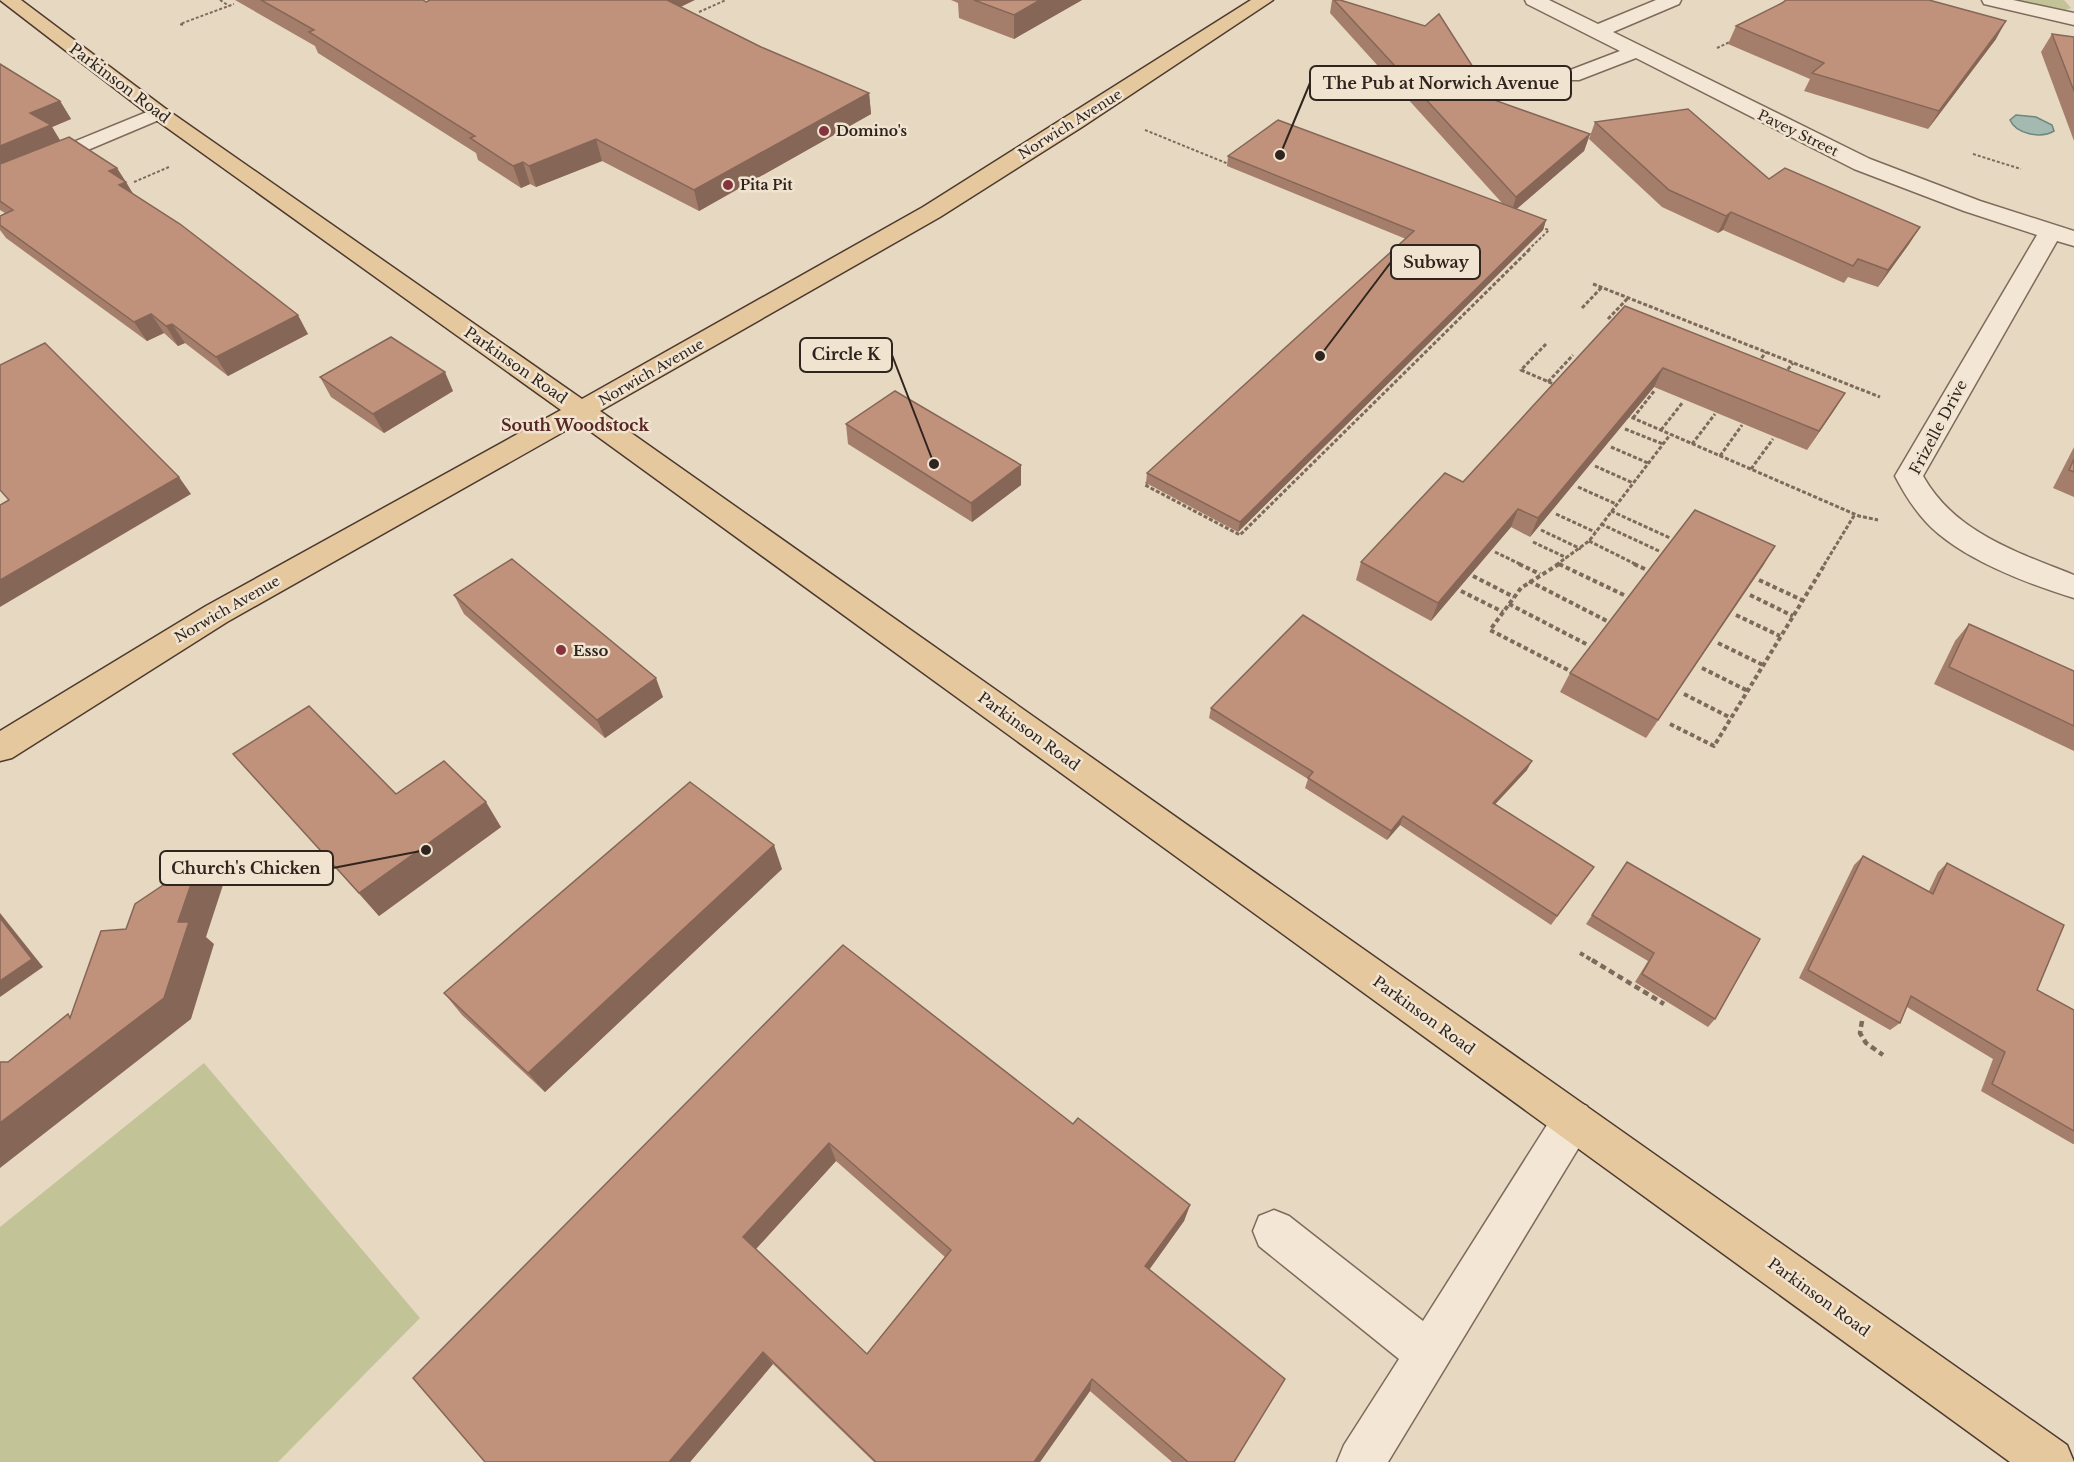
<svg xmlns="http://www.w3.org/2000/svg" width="2074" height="1462" viewBox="0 0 2074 1462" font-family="'Libre Baskerville',serif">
<rect width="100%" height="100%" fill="#e7d8c2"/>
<g fill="#c3c398">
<polygon points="2011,0 2064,0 2071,8 2060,12"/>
<polygon points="204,1063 420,1318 278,1462 0,1462 0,1227"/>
</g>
<path fill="#a4bab1" stroke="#6c877d" stroke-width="1.5" d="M2016,115L2036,117L2052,125L2054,131C2041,139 2016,134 2010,120Z"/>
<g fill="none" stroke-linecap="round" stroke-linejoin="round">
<defs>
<g id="minor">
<path d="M1525,0H1549L1598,24L1656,0H1681L1679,4L1613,32L1870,159L1980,201L2074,231V246L2057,241L1923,476C1955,533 2017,552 2074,575V598C2028,584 1959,558 1926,522C1913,508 1904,493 1895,476L2037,235L1964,211L1854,169L1636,58L1579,80H1565L1562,76L1565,72L1620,51L1527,4Z"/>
<polygon points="1982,0 2013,0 2074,13 2074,25 1984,4"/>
<polygon points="159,107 166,109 169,113 166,117 0,187 0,172"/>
<polygon points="1573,1100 1587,1106 1593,1120 1587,1134 1388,1462 1337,1462 1344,1445 1399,1359 1259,1246 1253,1231 1259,1216 1274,1210 1289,1216 1423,1321 1559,1106"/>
</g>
<polygon id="major" points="0,0 21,0 166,109 582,399 923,207 1251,0 1273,0 1082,127 940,217 600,411 2067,1445 2074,1462 2010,1462 579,423 227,622 12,758 0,761 0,731 206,606 561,410 152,117"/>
</defs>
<use href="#minor" stroke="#7e6a5b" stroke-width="3"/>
<use href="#major" stroke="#4d3a2f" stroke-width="3"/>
<g stroke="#7e6a5b" stroke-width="2" stroke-dasharray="3 2" stroke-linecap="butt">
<polyline points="220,0 229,6"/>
<polyline points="699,12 726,0"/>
<polyline points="183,25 180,24 234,4"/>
<polyline points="1717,48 1732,41"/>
<polyline points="1145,130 1231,165"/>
<polyline points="1973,154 2021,169"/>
<polyline points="134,182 169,167"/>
<polyline points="1528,250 1549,230 1539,227"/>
</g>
<g stroke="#7e6a5b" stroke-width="3" stroke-dasharray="4 2" stroke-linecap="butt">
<polyline points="1593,284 1880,397"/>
<polyline points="1582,308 1602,287"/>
<polyline points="1608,319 1628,298"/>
<polyline points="1546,344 1521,370 1556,385"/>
<polyline points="1758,363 1766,352"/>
<polyline points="1784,374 1793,363"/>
<polyline points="1548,382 1573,355"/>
<polyline points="1626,415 1859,516 1878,520"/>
<polyline points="1633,418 1655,390"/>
<polyline points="1625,429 1663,444"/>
<polyline points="1661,430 1683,402"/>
<polyline points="1692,444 1715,414"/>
<polyline points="1611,447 1648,463"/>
<polyline points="1720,456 1742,425"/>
<polyline points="1595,466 1633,483"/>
<polyline points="1751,469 1773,439"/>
<polyline points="1149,481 1145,485 1240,535 1530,249"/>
<polyline points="1578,487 1616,504"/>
<polyline points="1611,511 1670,538"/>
<polyline points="1556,514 1595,532"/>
<polyline points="1601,524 1659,551"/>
<polyline points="1541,530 1581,549"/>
<polyline points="1589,541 1637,565"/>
<polyline points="1533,542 1567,558"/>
<polyline points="1495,552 1522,565"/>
<polyline points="1559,564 1561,565"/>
<polyline points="1556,565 1589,541 1670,435"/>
<polyline points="1824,565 1855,514"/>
</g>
<g stroke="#7e6a5b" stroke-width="4" stroke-dasharray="4.5 3" stroke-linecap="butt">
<polyline points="1519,564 1540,574"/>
<polyline points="1559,564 1626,596"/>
<polyline points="1559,564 1521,588 1490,630 1570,671"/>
<polyline points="1634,564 1645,569"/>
<polyline points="1473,576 1514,597"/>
<polyline points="1759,580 1802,600"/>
<polyline points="1529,581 1607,621"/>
<polyline points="1461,591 1503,612"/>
<polyline points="1750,595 1793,616"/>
<polyline points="1509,604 1588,645"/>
<polyline points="1736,615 1780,636"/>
<polyline points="1718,643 1763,665"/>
<polyline points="1702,668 1748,691"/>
<polyline points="1684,694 1731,718"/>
<polyline points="1670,724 1714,746 1825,564"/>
<polyline points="1580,953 1595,962"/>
</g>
<g stroke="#7e6a5b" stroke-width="4.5" stroke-dasharray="6 4" stroke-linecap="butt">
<polyline points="1592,960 1664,1004"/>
<polyline points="1862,1021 1860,1033 1866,1043 1883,1055"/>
</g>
<use href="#minor" fill="#f3e6d4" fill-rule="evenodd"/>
<use href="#major" fill="#e6c89e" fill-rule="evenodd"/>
</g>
<g fill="#a57e6b" fill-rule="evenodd">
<polygon points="235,0 423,0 426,2 681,7 761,47 869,93 871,114 699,211 602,161 536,187 530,184 521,188 478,160 476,153 318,53 315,46"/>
<polygon points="951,0 1082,0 1014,39 959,18 958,3"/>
<polygon points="1332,0 1340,0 1425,26 1494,100 1590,134 1584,151 1516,209 1546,220 1543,230 1238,532 1146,483 1147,473 1406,239 1227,166 1228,156 1502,203 1330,13"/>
<polygon points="1736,26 1996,39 1928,129 1804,91 1810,79 1728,44"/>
<polygon points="2052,34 2074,37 2074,141 2041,52"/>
<polygon points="0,64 60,101 71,119 52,127 60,140 125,181 134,195 308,334 228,376 185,343 178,346 164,333 147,341 6,238 0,230 0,216 5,213 0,210"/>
<polygon points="1595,122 1769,179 1920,227 1909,244 1878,287 1848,277 1844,283 1723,230 1718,233 1662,207 1589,139"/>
<polygon points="1625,306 1845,393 1807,450 1654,387 1530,537 1511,527 1431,621 1356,580 1361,562 1463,482"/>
<polygon points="320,377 453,391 384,433 331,397"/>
<polygon points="846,424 1021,485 972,522 848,444"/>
<polygon points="2074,447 2074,497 2053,488"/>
<polygon points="1775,546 1646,738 1560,692 1570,673"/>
<polygon points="454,595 663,697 605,738 464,614"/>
<polygon points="1969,624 2074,671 2074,751 1934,684 1955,641"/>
<polygon points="1211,708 1527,770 1495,804 1588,875 1551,925 1400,825 1387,840 1305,788 1308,779 1209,718"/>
<polygon points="233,754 396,794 501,827 379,916"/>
<polygon points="1863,856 1929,891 1938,872 1947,863 2037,990 2074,1010 2074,1144 2073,1144 1981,1091 1993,1059 1907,1007 1900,1023 1890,1030 1799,978 1854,865"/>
<polygon points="1627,862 1715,1019 1708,1027 1635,982 1648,961 1586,924"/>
<polygon points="782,869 545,1092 462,1015 444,993"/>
<path d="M843,945L1073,1124L1190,1205L1184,1221L1149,1270L1234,1462H1172L1090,1391L1040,1462H874L773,1364L690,1462H485ZM836,1161L945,1257L867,1354L756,1249Z"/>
</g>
<g fill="#866657">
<polygon points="659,0 695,0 662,16"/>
<polygon points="1040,0 1082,0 1014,39 1014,15"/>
<polygon points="2006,21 1996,39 1928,129 1939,111"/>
<polygon points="869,93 871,114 699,211 694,190"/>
<polygon points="60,101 71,119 52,127 62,144 0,170 0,146 30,113"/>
<polygon points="1590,134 1584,151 1511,214 1516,197"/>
<polygon points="596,139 602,161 536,187 529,166"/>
<polygon points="523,162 530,184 521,188 513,166"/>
<polygon points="117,168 126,182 137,201 131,204 109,171"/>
<polygon points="1731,212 1723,230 1718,233 1726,216"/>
<polygon points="1546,220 1543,230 1238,532 1240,522"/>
<polygon points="1920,227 1909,244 1878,287 1888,270"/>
<polygon points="151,314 164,333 147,341 134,322"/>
<polygon points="298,315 308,334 228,376 216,357"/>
<polygon points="172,324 185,343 178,346 166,326"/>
<polygon points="1663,368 1654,387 1530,537 1538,518"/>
<polygon points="445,372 453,391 384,433 373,414"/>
<polygon points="1845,393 1833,412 1807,450 1819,431"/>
<polygon points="1021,465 1021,485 972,522 971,503"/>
<polygon points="179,477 191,494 0,607 0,580"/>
<polygon points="1518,509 1511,527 1431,621 1438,603"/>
<polygon points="1775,546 1763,566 1646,738 1658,720"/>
<polygon points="656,678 663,697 605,738 597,720"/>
<polygon points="1532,761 1527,770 1488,812 1493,803"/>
<polygon points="486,802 501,827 379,916 359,893"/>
<polygon points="1403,816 1400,825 1387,840 1391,831"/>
<polygon points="774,845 782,869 545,1092 528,1073"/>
<polygon points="199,861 223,885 206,937 214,944 191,1019 0,1168 0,1123 178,922"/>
<polygon points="0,913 43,967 0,997"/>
<polygon points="829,1143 836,1161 753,1252 743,1237"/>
<polygon points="1190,1205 1184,1221 1141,1281 1145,1266"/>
<polygon points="763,1352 773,1364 690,1462 669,1462"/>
<polygon points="1092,1379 1090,1391 1040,1462 1034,1462"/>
</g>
<g fill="#c0927c" stroke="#866657" stroke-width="1.5" fill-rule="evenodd">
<polygon points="261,0 423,0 426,2 430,0 667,0 761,47 869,93 694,190 596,139 529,166 523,162 513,166 470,138 475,136 309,32 314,30"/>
<polygon points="974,0 1040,0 1014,15"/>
<polygon points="1334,0 1340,0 1425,26 1439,14 1494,100 1590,134 1516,197"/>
<polygon points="1786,0 1929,0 2006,21 1939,111 1812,73 1824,63 1736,26 1782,3"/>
<polygon points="2052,34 2074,37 2074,91"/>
<polygon points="0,64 60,101 30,113 51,125 0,146"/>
<polygon points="1688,109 1769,179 1785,168 1920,227 1888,270 1858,259 1853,266 1731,212 1726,216 1669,190 1595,122"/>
<polygon points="1278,120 1546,220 1240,522 1147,473 1414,231 1228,156"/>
<polygon points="69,137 117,168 109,171 126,182 119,185 180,224 298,315 216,357 172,324 166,326 151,314 134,322 0,225 0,216 13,210 0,201 0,164"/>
<polygon points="1625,306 1845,393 1819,431 1663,368 1538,518 1518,509 1438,603 1361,562 1445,473 1463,482"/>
<polygon points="391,337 445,372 373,414 320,377"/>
<polygon points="45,343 179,477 0,580 0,505 9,500 0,490 0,365"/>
<polygon points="895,391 1021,465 971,503 846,424"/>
<polygon points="2074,459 2074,472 2069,470"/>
<polygon points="1695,510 1775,546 1658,720 1570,673"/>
<polygon points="512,559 656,678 597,720 454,595"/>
<polygon points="1303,615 1532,761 1493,803 1594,867 1557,916 1403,816 1391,831 1308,778 1313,772 1211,708"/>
<polygon points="1969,624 2074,671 2074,726 1949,667"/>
<polygon points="309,706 396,794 444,761 486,802 359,893 233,754"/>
<polygon points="690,782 774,845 528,1073 444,993"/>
<polygon points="1863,856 1933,894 1947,863 2064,925 2037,990 2074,1010 2074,1131 1992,1084 2005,1052 1911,996 1900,1023 1808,970"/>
<polygon points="199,861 178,922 189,922 164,998 0,1123 0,1062 8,1062 68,1014 70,1018 101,931 126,929 135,904"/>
<polygon points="1627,862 1760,939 1715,1019 1642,974 1654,953 1592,915"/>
<polygon points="0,918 32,959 0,981"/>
<path d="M843,945L1073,1124L1078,1118L1190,1205L1145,1266L1285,1379L1234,1462H1188L1092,1379L1034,1462H876L763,1352L669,1462H485L413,1378ZM829,1143L951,1250L867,1354L743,1237Z"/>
</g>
<g fill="#85343d" stroke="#f0e3d0" stroke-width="2">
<circle cx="824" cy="131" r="6"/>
<circle cx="728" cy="185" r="6"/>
<circle cx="561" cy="650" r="6"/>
</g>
<g text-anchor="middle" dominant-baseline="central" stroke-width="5" stroke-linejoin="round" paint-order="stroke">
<g font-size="14" fill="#30251e" stroke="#f0e3d0">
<text transform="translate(1070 124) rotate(-32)">Norwich Avenue</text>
<text transform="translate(1798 133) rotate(26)">Pavey Street</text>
<text transform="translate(651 372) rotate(-30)">Norwich Avenue</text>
<text transform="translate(227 609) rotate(-30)">Norwich Avenue</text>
</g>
<g font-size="14" font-weight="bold" fill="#30251e" stroke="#f0e3d0" text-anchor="start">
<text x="836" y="131">Domino's</text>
<text x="740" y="185">Pita Pit</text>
</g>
<g font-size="15" fill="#30251e" stroke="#f0e3d0">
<text transform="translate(120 83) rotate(37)">Parkinson Road</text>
<text transform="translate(516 365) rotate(35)">Parkinson Road</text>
<text transform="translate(1938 427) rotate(-62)">Frizelle Drive</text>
<text transform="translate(1029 731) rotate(36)">Parkinson Road</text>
<text transform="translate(1424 1015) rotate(36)">Parkinson Road</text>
<text transform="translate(1819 1297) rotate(36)">Parkinson Road</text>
</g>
<g font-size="15" font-weight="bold" fill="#30251e" stroke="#f0e3d0" text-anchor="start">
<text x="573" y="650">Esso</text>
</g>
<g font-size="16" font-weight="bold" fill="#572823" stroke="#f0e3d0">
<text x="575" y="425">South Woodstock</text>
</g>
</g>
<path fill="none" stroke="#30251e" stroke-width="2" d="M1280 155L1310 83M1320 356L1391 262M934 464L892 355M426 850L333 868"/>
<g fill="#30251e" stroke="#f0e3d0" stroke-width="2">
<circle cx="1280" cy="155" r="6"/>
<circle cx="1320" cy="356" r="6"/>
<circle cx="934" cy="464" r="6"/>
<circle cx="426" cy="850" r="6"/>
</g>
<g fill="#f0e3d0" stroke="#30251e" stroke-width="2">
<rect x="1310" y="66" width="261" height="34" rx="6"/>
<rect x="1391" y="245" width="89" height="34" rx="6"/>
<rect x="800" y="338" width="92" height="34" rx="6"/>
<rect x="160" y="851" width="173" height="34" rx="6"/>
</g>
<g font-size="16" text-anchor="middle" font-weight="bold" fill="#30251e">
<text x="1441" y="89">The Pub at Norwich Avenue</text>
<text x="1436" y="268">Subway</text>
<text x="846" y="360">Circle K</text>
<text x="246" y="874">Church's Chicken</text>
</g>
</svg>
